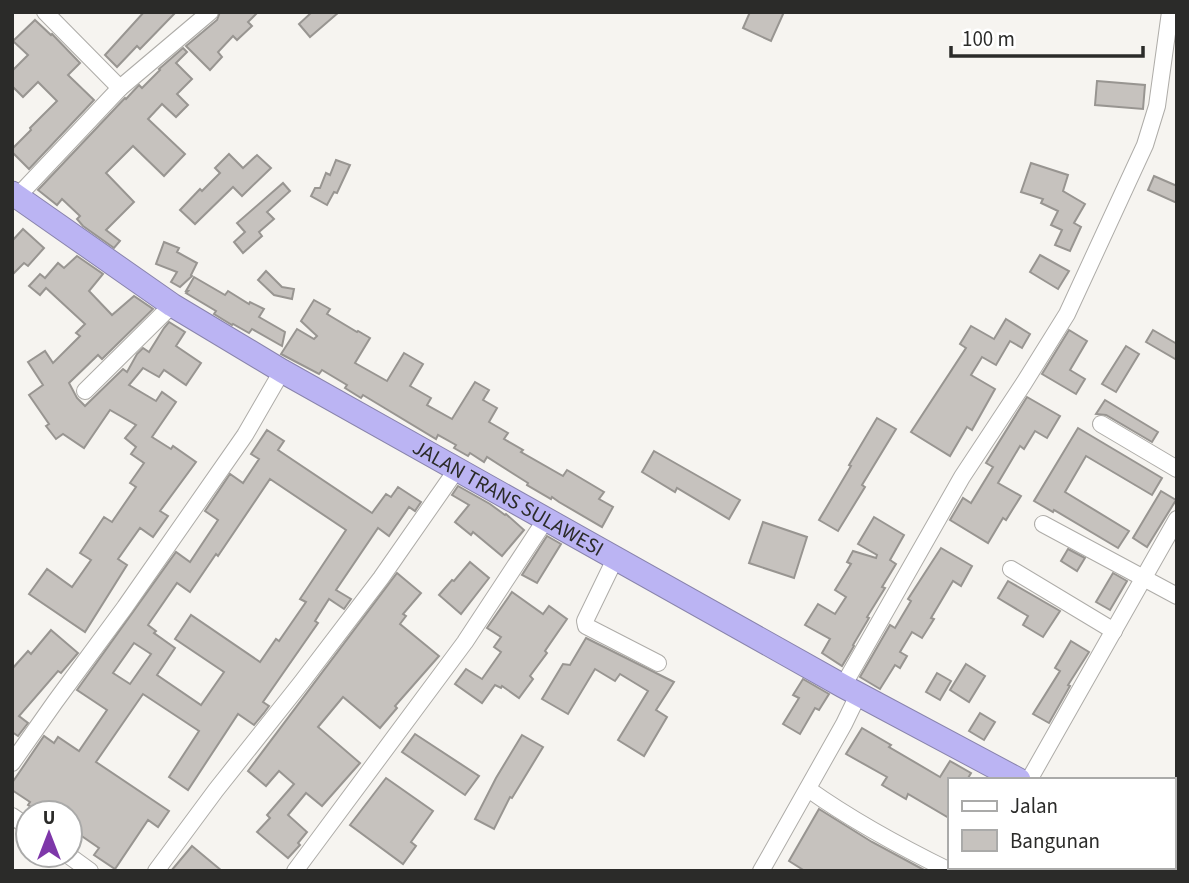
<svg xmlns="http://www.w3.org/2000/svg" width="1189" height="883" viewBox="0 0 1189 883" font-family="'Source Sans 3',sans-serif">
<rect width="100%" height="100%" fill="#f6f4f0"/>
<g fill="#c6c2be" stroke="#989591" stroke-width="2" fill-rule="evenodd">
<polygon points="144,12 176,12 140,49 137,46 117,67 105,55"/>
<polygon points="220,12 258,12 248,22 252,26 237,40 233,36 218,52 222,57 210,70 186,46 217,20"/>
<polygon points="312,12 339,12 310,37 299,24"/>
<polygon points="750,12 784,12 771,41 743,28"/>
<polygon points="35,20 51,35 52,34 80,63 68,75 94,100 29,169 12,152 12,149 31,130 30,128 57,101 38,82 23,97 12,86 12,71 28,55 13,41"/>
<polygon points="183,48 187,52 176,63 192,79 177,94 188,105 176,117 162,104 148,119 185,154 164,176 133,146 106,173 134,202 106,230 120,241 114,248 83,226 77,219 80,216 62,199 57,205 38,190 125,98 126,99 139,85 142,88 160,70 159,69"/>
<polygon points="1097,81 1145,85 1143,109 1095,105"/>
<polygon points="229,154 243,168 257,155 271,168 242,196 233,187 195,224 180,210 200,189 202,191 220,173 215,168"/>
<polygon points="336,160 350,165 337,193 334,192 327,205 311,196 315,188 320,188 326,173 330,175"/>
<polygon points="1031,163 1068,175 1063,191 1085,204 1074,223 1081,227 1070,251 1055,245 1062,230 1051,225 1058,211 1041,203 1043,199 1021,192"/>
<polygon points="1154,176 1177,186 1177,203 1148,190"/>
<polygon points="283,183 290,191 267,212 274,219 259,232 262,236 243,253 234,242 245,232 237,223"/>
<polygon points="23,229 44,248 28,266 24,263 12,275 12,241"/>
<polygon points="164,242 179,248 177,252 197,263 191,275 192,276 180,287 171,282 177,272 156,264"/>
<polygon points="1040,255 1069,271 1058,289 1030,272"/>
<polygon points="77,256 103,274 89,291 112,315 134,296 153,309 102,359 98,355 69,383 77,398 85,406 123,369 127,372 137,354 143,348 149,352 164,328 169,322 185,332 176,346 201,363 186,385 164,370 159,377 143,368 129,385 156,401 162,392 176,402 152,437 171,449 173,446 196,462 160,511 168,516 153,537 140,528 118,559 127,565 85,632 29,594 47,569 72,587 91,560 80,553 104,517 112,522 136,487 130,483 144,463 131,454 136,447 125,438 136,425 110,410 84,448 63,434 56,439 46,426 49,424 29,395 43,385 28,362 45,351 53,363 80,336 76,333 85,324 46,288 40,295 29,286 40,274 45,278 58,263 64,268"/>
<polygon points="266,271 282,287 294,289 292,299 274,295 258,280"/>
<polygon points="194,277 225,295 228,291 249,304 250,302 264,309 259,317 285,332 282,346 252,329 249,333 233,324 232,325 214,314 216,311 186,293 188,291 186,291"/>
<polygon points="314,300 330,309 327,314 357,332 358,331 370,338 355,363 387,381 404,353 423,364 410,386 431,398 427,405 452,419 475,382 489,390 483,400 497,408 489,422 508,433 504,439 523,450 521,452 563,476 567,470 604,492 599,499 613,507 602,527 559,502 552,497 551,499 527,485 528,483 487,457 484,462 470,453 468,456 454,448 456,445 438,435 436,439 363,395 361,398 345,388 347,385 322,370 319,374 281,354 297,329 314,339 317,336 301,321"/>
<polygon points="1006,319 1030,334 1022,348 1010,341 996,365 982,357 971,375 995,389 972,430 967,427 950,456 911,432 966,348 960,344 971,326 994,339"/>
<polygon points="1069,330 1087,341 1070,370 1085,379 1076,394 1042,374"/>
<polygon points="1153,330 1177,344 1177,360 1146,342"/>
<polygon points="1126,346 1139,354 1116,392 1102,384"/>
<polygon points="1027,397 1060,416 1047,438 1035,431 1024,449 1020,446 998,483 1021,496 1006,520 1003,518 988,543 950,520 963,498 971,503 993,467 986,463"/>
<polygon points="1105,400 1158,432 1152,442 1106,415 1096,414"/>
<polygon points="877,418 896,429 862,485 865,487 838,531 819,520 851,466 849,465"/>
<polygon points="1078,428 1162,478 1152,495 1086,456 1065,492 1129,531 1118,548 1054,510 1053,512 1034,501"/>
<path d="M267,430L284,441L278,450L372,513L386,494L391,497L398,487L421,502L415,511L409,507L389,536L378,528L336,590L351,599L344,609L329,599L315,621L318,623L263,702L269,706L264,713L254,725L238,714L188,790L169,777L199,731L143,694L96,762L169,811L158,827L148,820L115,869L94,855L99,848L70,828V813H40L28,805L30,802L12,790V783L44,736L54,743L58,737L79,751L107,710L77,690L176,552L190,562L218,520L205,511L230,474L243,483L259,459L251,454ZM270,479L346,530L300,599L306,602L279,641L276,639L260,662L191,615L175,639L224,672L201,705L157,675L175,648L154,633L156,631L148,625L177,583L190,592L216,554L218,556ZM134,643L151,654L130,684L113,673Z"/>
<polygon points="654,451 740,500 729,519 677,488 675,492 642,472"/>
<polygon points="458,486 490,504 505,515 506,514 524,530 502,556 473,532 471,535 455,522 469,505 452,495"/>
<polygon points="1161,491 1176,500 1147,547 1133,538"/>
<polygon points="874,517 904,535 890,560 896,564 882,587 885,588 867,617 869,618 853,645 854,646 842,666 822,653 830,639 805,625 818,604 835,614 846,597 835,590 851,564 847,562 853,551 876,558 877,555 858,544"/>
<polygon points="763,522 807,537 794,578 749,563"/>
<polygon points="547,536 561,544 537,583 522,575"/>
<polygon points="941,548 972,566 961,586 953,581 931,618 934,619 922,638 912,632 900,652 907,656 900,668 895,665 880,689 860,677 890,625 895,628 911,601 908,599"/>
<polygon points="1068,549 1085,558 1077,571 1061,561"/>
<polygon points="470,562 489,578 461,614 439,595 452,580 454,581"/>
<polygon points="397,573 421,593 403,614 406,616 400,624 439,656 395,706 397,708 380,728 343,697 318,727 360,763 322,806 306,793 288,815 307,832 298,843 300,845 288,858 257,832 270,818 267,815 294,784 279,771 266,786 248,771"/>
<polygon points="1113,573 1127,581 1110,610 1096,602"/>
<polygon points="1008,581 1060,611 1043,637 1023,625 1028,616 998,598"/>
<polygon points="512,592 543,614 549,606 567,619 545,651 547,653 530,676 533,679 519,698 502,686 501,688 495,685 482,703 455,684 466,669 482,679 501,652 494,647 501,637 487,628"/>
<polygon points="51,630 78,653 61,673 58,671 19,716 28,723 18,736 12,732 12,669 28,651 31,654"/>
<polygon points="586,638 674,682 656,710 667,717 644,756 618,740 648,691 620,674 615,681 595,669 568,714 542,699 563,664 570,665"/>
<polygon points="1071,641 1089,652 1068,685 1070,686 1049,723 1033,714 1060,671 1055,668"/>
<polygon points="966,664 985,676 969,702 950,690"/>
<polygon points="937,673 951,681 940,700 926,692"/>
<polygon points="803,679 829,694 819,710 815,708 800,734 783,724 799,698 793,695"/>
<polygon points="980,713 995,722 984,740 969,731"/>
<polygon points="862,728 891,745 889,747 940,777 950,761 971,773 967,780 949,780 949,818 908,794 906,799 882,785 887,777 846,754"/>
<polygon points="415,734 479,776 465,795 402,752"/>
<polygon points="522,735 543,747 512,798 510,797 494,829 475,819 496,778"/>
<polygon points="386,778 433,811 411,842 416,846 403,864 350,825"/>
<polygon points="819,809 872,842 926,871 805,871 789,861"/>
<polygon points="192,846 222,871 171,871"/>
</g>
<g fill="none" stroke-linecap="round" stroke-linejoin="round">
<defs>
<g id="minor">
<polyline points="45,12 120,88"/>
<polyline points="17,197 120,88 210,12"/>
<polyline points="85,391 172,305"/>
<polyline points="1101,424 1177,469"/>
<polyline points="1043,524 1177,596"/>
<polyline points="616,557 585,621 586,626 658,663"/>
<polyline points="1011,569 1114,631"/>
<polyline points="843,686 962,477 1024,383 1067,314 1145,145 1157,106 1170,12"/>
<polyline points="12,763 55,702 125,607 245,435 282,371"/>
<polyline points="1029,780 1177,519"/>
<path d="M808,789C853,821 901,847 950,871"/>
<polyline points="12,816 28,827"/>
<polyline points="1173,840 1177,834"/>
<polyline points="68,855 90,871"/>
<polyline points="156,871 216,790 301,683 381,578 457,469"/>
<polyline points="295,871 465,642 546,519"/>
<polyline points="761,871 844,724 859,693"/>
</g>
<g id="highway">
<path id="s1" d="M12,193L172,305L282,371L843,686L1019,780"/>
<polyline points="1171,867 1177,870"/>
</g>
</defs>
<use href="#minor" stroke="#aeaca8" stroke-width="18"/>
<use href="#highway" stroke="#8984ac" stroke-width="25"/>
<use href="#minor" stroke="#fff" stroke-width="16"/>
<use href="#highway" stroke="#bbb4f3" stroke-width="23"/>
</g>
<g text-anchor="middle" dominant-baseline="central" stroke-width="7" stroke-linejoin="round" paint-order="stroke">
<g font-size="21" fill="#2b2b29" stroke="#fff">
<text stroke="none"><textPath href="#s1" startOffset="583">JALAN TRANS SULAWESI</textPath></text>
</g>
</g>
<rect width="1189" height="883" fill="none" stroke="#2b2b29" stroke-width="28"/>
<rect x="948" y="778" width="228" height="91" fill="#ffffff" stroke="#aaaaa9" stroke-width="2"/>
<rect x="962" y="801" width="35" height="10" fill="#ffffff" stroke="#aaaaa9" stroke-width="2"/>
<text x="1010" y="813" font-size="21" fill="#2b2b29">Jalan</text>
<rect x="962" y="830" width="35" height="21" fill="#c6c2be" stroke="#aaaaa9" stroke-width="2"/>
<text x="1010" y="848" font-size="21" fill="#2b2b29">Bangunan</text>
<g transform="translate(49 834)"><circle r="33" fill="#ffffff" stroke="#aaaaa9" stroke-width="2"/>
<path d="M0-5L12 26L0 18L-12 26Z" fill="#7e37a9"/>
<text y="-10" font-size="19" font-weight="bold" text-anchor="middle" fill="#2b2b29">U</text>
</g>
<path d="M951 46v10h192v-10" fill="none" stroke="#2b2b29" stroke-width="3.5"/>
<text x="962" y="46" font-size="21" fill="#2b2b29" stroke="#ffffff" stroke-width="5" paint-order="stroke">100 m</text>
</svg>
